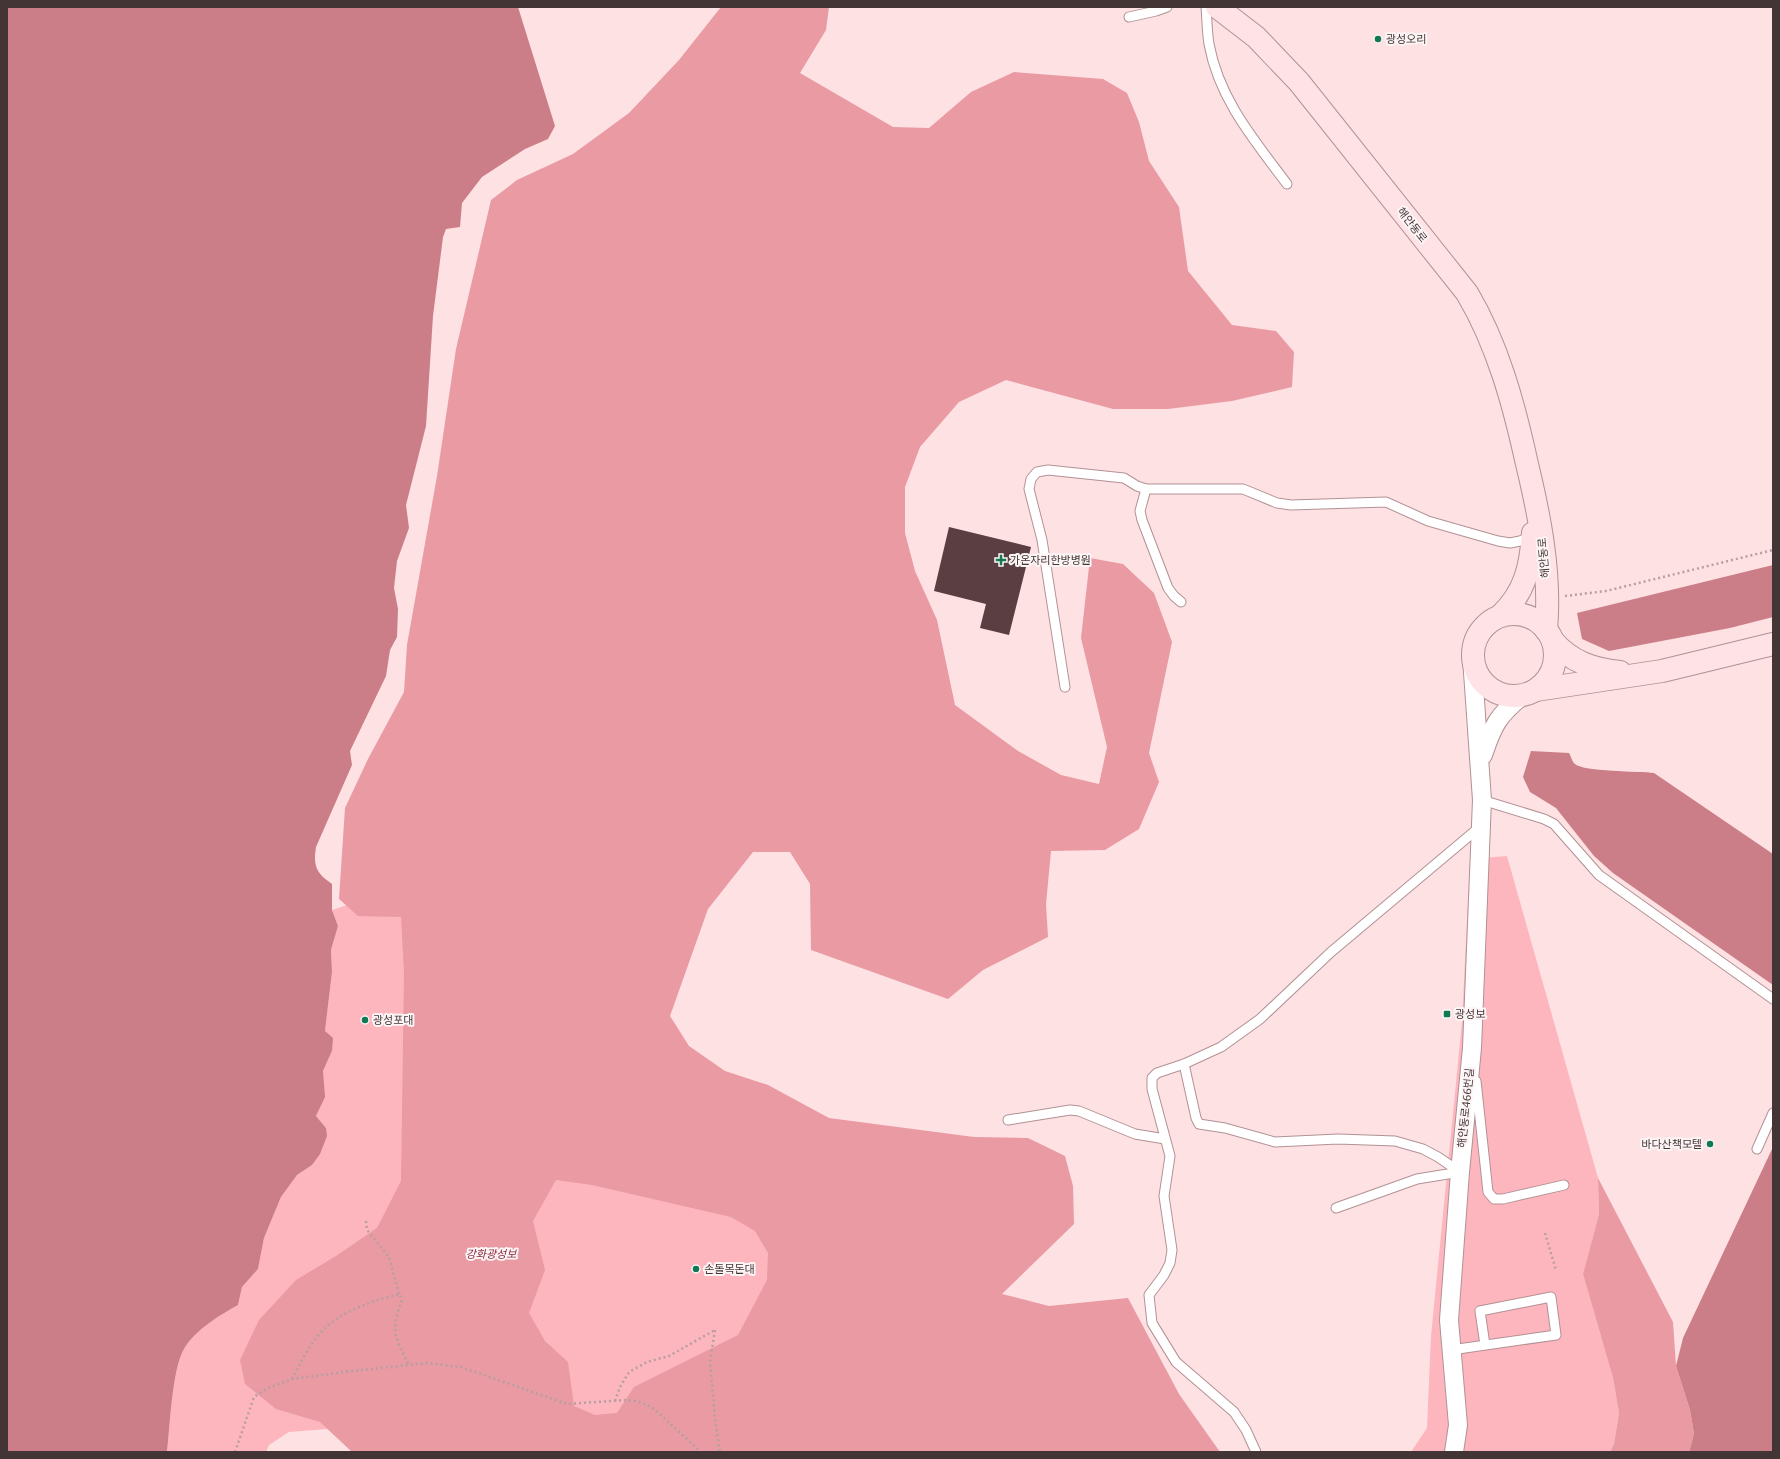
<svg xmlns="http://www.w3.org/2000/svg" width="1780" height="1459" viewBox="0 0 1780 1459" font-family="Bitter,'Noto Sans KR',serif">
<rect width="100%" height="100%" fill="#fee1e3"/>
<g fill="#fdb6be">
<polygon points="1507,856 1598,1178 1599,1214 1583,1274 1613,1378 1619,1413 1614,1444 1610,1452 1411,1452 1427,1428 1431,1336 1462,1022 1470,859"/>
<path d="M396,889L778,1221L917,1422L407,1452L353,1427L289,1432L269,1445L266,1452H167C170,1427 172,1369 184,1349C195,1330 220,1315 238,1305L242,1287L258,1269L264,1238L281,1197L297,1175L312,1165L326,1128L316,1116L324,1097L323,1071L332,1051L325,1031L332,972L331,950L338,926L332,910Z"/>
</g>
<g fill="#e99aa3" fill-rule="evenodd">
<path d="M721,7H829L826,30L800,73L893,127L929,128L971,92L1014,72L1103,79L1127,93L1139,122L1149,161L1179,207L1188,271L1232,325L1276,331L1294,352L1292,387L1232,401L1168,409H1113L1006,380L959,402L920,447L905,487V533L915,571L937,620L955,705L1018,751L1061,775L1099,784L1107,747L1081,638L1090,558L1123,564L1154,593L1172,642L1149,753L1159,782L1139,829L1105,850L1051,851L1046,904L1048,937L983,970L948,999L811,950L810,884L790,852H753L708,909L670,1016L689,1046L725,1071L768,1085L829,1118L974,1137L1028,1138L1065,1156L1073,1186L1074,1224L1002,1294L1049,1306L1128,1298L1179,1394L1220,1452H352L320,1422L276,1409L245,1384L240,1360L259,1320L296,1280L336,1256L377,1228L401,1181L404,973L401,917L358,916L339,899L345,808L368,759L404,692L407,645L437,476L456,349L491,200L517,180L573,154L629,113L679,60ZM556,1180L592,1185L731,1217L755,1231L768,1253L767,1280L738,1335L634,1387L617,1413L595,1415L574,1406L568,1362L545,1341L529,1313L545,1270L533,1221Z"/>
<polygon points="1598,1178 1673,1322 1676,1366 1690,1410 1694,1434 1689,1452 1610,1452 1614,1444 1619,1413 1613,1378 1583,1274 1599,1214"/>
</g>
<g fill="#cb7e87">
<path d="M7,7H518L555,126L548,139L525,149L482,177L462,203L460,227L446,229L443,237L433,316L426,426L406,505L409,528L397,561L394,588L398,609L397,637L390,650L386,676L350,751L352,765L316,847C313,866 316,873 332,884V910L338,926L331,950L332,972L325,1031L333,1038L332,1051L323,1071L325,1097L316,1116L326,1128L327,1136L320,1154L312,1165L297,1175L281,1197L264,1238L258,1269L242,1287L238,1305C220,1315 195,1330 184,1349C172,1369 170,1427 167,1452H7Z"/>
<polygon points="1773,565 1773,617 1730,628 1609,651 1582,639 1577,613"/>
<path d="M1531,751L1569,753C1571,756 1572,762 1575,764C1584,772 1639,771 1654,773L1773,854V985L1613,873L1594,856L1556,808L1530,792L1523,777Z"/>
<polygon points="1773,1147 1773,1452 1689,1452 1694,1434 1690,1410 1676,1366 1683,1338"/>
</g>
<polygon fill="#5a3e41" points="949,527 1031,547 1009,635 980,628 986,604 934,591"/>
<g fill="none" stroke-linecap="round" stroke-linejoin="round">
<defs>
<g id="lane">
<path d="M1206,7C1207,19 1207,32 1209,44C1219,99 1254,140 1287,184"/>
<polyline points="1129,17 1156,11 1167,7"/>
<polyline points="1146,489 1140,511 1142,520 1168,588 1174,596 1181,602"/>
<polyline points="1065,687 1042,540 1029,489 1031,479 1037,472 1048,470 1124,478 1137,486 1146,489 1243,489 1277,503 1291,505 1386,502 1428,521 1498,541 1510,543 1520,541 1532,536"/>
<polyline points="1482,800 1544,819 1554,824 1599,875 1773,999"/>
<polyline points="1184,1064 1196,1118 1199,1124 1225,1128 1275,1142 1338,1139 1395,1141 1423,1149 1438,1157 1460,1172"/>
<polyline points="1476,1081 1488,1192 1494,1199 1503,1199 1564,1185"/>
<polyline points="1008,1120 1070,1110 1079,1111 1135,1134 1165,1139"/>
<polyline points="1757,1149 1773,1113"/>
<polyline points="1336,1208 1417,1179 1460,1172"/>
<polyline points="1451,1350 1556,1335 1551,1297 1480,1311 1485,1345"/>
<polyline points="1256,1452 1246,1430 1234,1412 1176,1362 1152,1323 1149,1295 1164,1275 1170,1263 1172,1250 1164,1196 1170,1156 1152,1089 1152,1078 1157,1073 1184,1064 1221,1047 1260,1019 1331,952 1481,826"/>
</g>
<g id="street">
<path d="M1483,755C1493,725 1498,715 1523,695"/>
<polyline points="1454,1452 1458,1425 1449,1320 1460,1172 1472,1048 1482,800 1472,658"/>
</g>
<g id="secondary">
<path d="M1217,7L1256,37L1299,82L1467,293C1498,345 1514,405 1527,464C1540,518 1551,574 1546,630"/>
<circle cx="1514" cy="655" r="41"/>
<path d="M1500,616C1525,593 1531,566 1533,533"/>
<path d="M1553,641C1571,662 1593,669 1620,672"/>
<polyline points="1536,690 1662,671 1773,644"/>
</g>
</defs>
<use href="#lane" stroke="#b29194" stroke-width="11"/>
<use href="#street" stroke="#b29194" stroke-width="20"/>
<use href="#secondary" stroke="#b29194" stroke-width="24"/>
<g stroke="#b69fa1" stroke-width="2.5" stroke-dasharray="2 3" stroke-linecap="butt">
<polyline points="1565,596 1606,591 1773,550"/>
<polyline points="366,1221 367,1230 389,1257 399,1294"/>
<polyline points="1545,1233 1556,1270"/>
<polyline points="715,1330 710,1361 715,1419 720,1452"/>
<path d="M292,1379C301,1362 310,1343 324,1329C343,1310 374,1301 399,1294L402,1300C390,1332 395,1337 409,1365"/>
<polyline points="615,1401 620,1387 629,1372 647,1362 669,1356 715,1330"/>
<polyline points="235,1452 254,1397 266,1389 292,1379 352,1371 427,1363 461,1367 567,1404 626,1400 637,1401 652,1407 701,1452"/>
</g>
<use href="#lane" stroke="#fff" stroke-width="9"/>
<use href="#street" stroke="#fff" stroke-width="18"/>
<use href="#secondary" stroke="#fee2e6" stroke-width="22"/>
</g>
<g fill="#0e7952" stroke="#fcf4f5" stroke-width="1.5">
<circle cx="1378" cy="39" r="4"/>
<path d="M999 554h4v4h4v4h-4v4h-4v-4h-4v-4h4z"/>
<rect x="1443" y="1010" width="8" height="8" rx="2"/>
<circle cx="365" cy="1020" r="4"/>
<circle cx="1710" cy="1144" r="4"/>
<circle cx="696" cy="1269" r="4"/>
</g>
<g text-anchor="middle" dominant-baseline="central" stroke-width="4" stroke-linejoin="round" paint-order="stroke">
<g font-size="11" fill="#433536" stroke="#fcf4f5" text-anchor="start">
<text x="1386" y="39">광성오리</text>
<text x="1010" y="560">가온자리한방병원</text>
<text x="1455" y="1014">광성보</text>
<text x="373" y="1020">광성포대</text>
<text x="1702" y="1144" text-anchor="end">바다산책모텔</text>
<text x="704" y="1269">손돌목돈대</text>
</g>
<g font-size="11" fill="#433536" stroke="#fcf4f5">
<text transform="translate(1412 225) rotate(52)">해안동로</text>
<text transform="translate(1544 558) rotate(-95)">해안동로</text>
<text transform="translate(1466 1108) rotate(-84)">해안동로466번길</text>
</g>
<g font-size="11" font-style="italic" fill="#882c3e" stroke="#fcf4f5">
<text x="491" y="1254">강화광성보</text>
</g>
</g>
<rect width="1780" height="1459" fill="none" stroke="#433536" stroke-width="16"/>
</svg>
